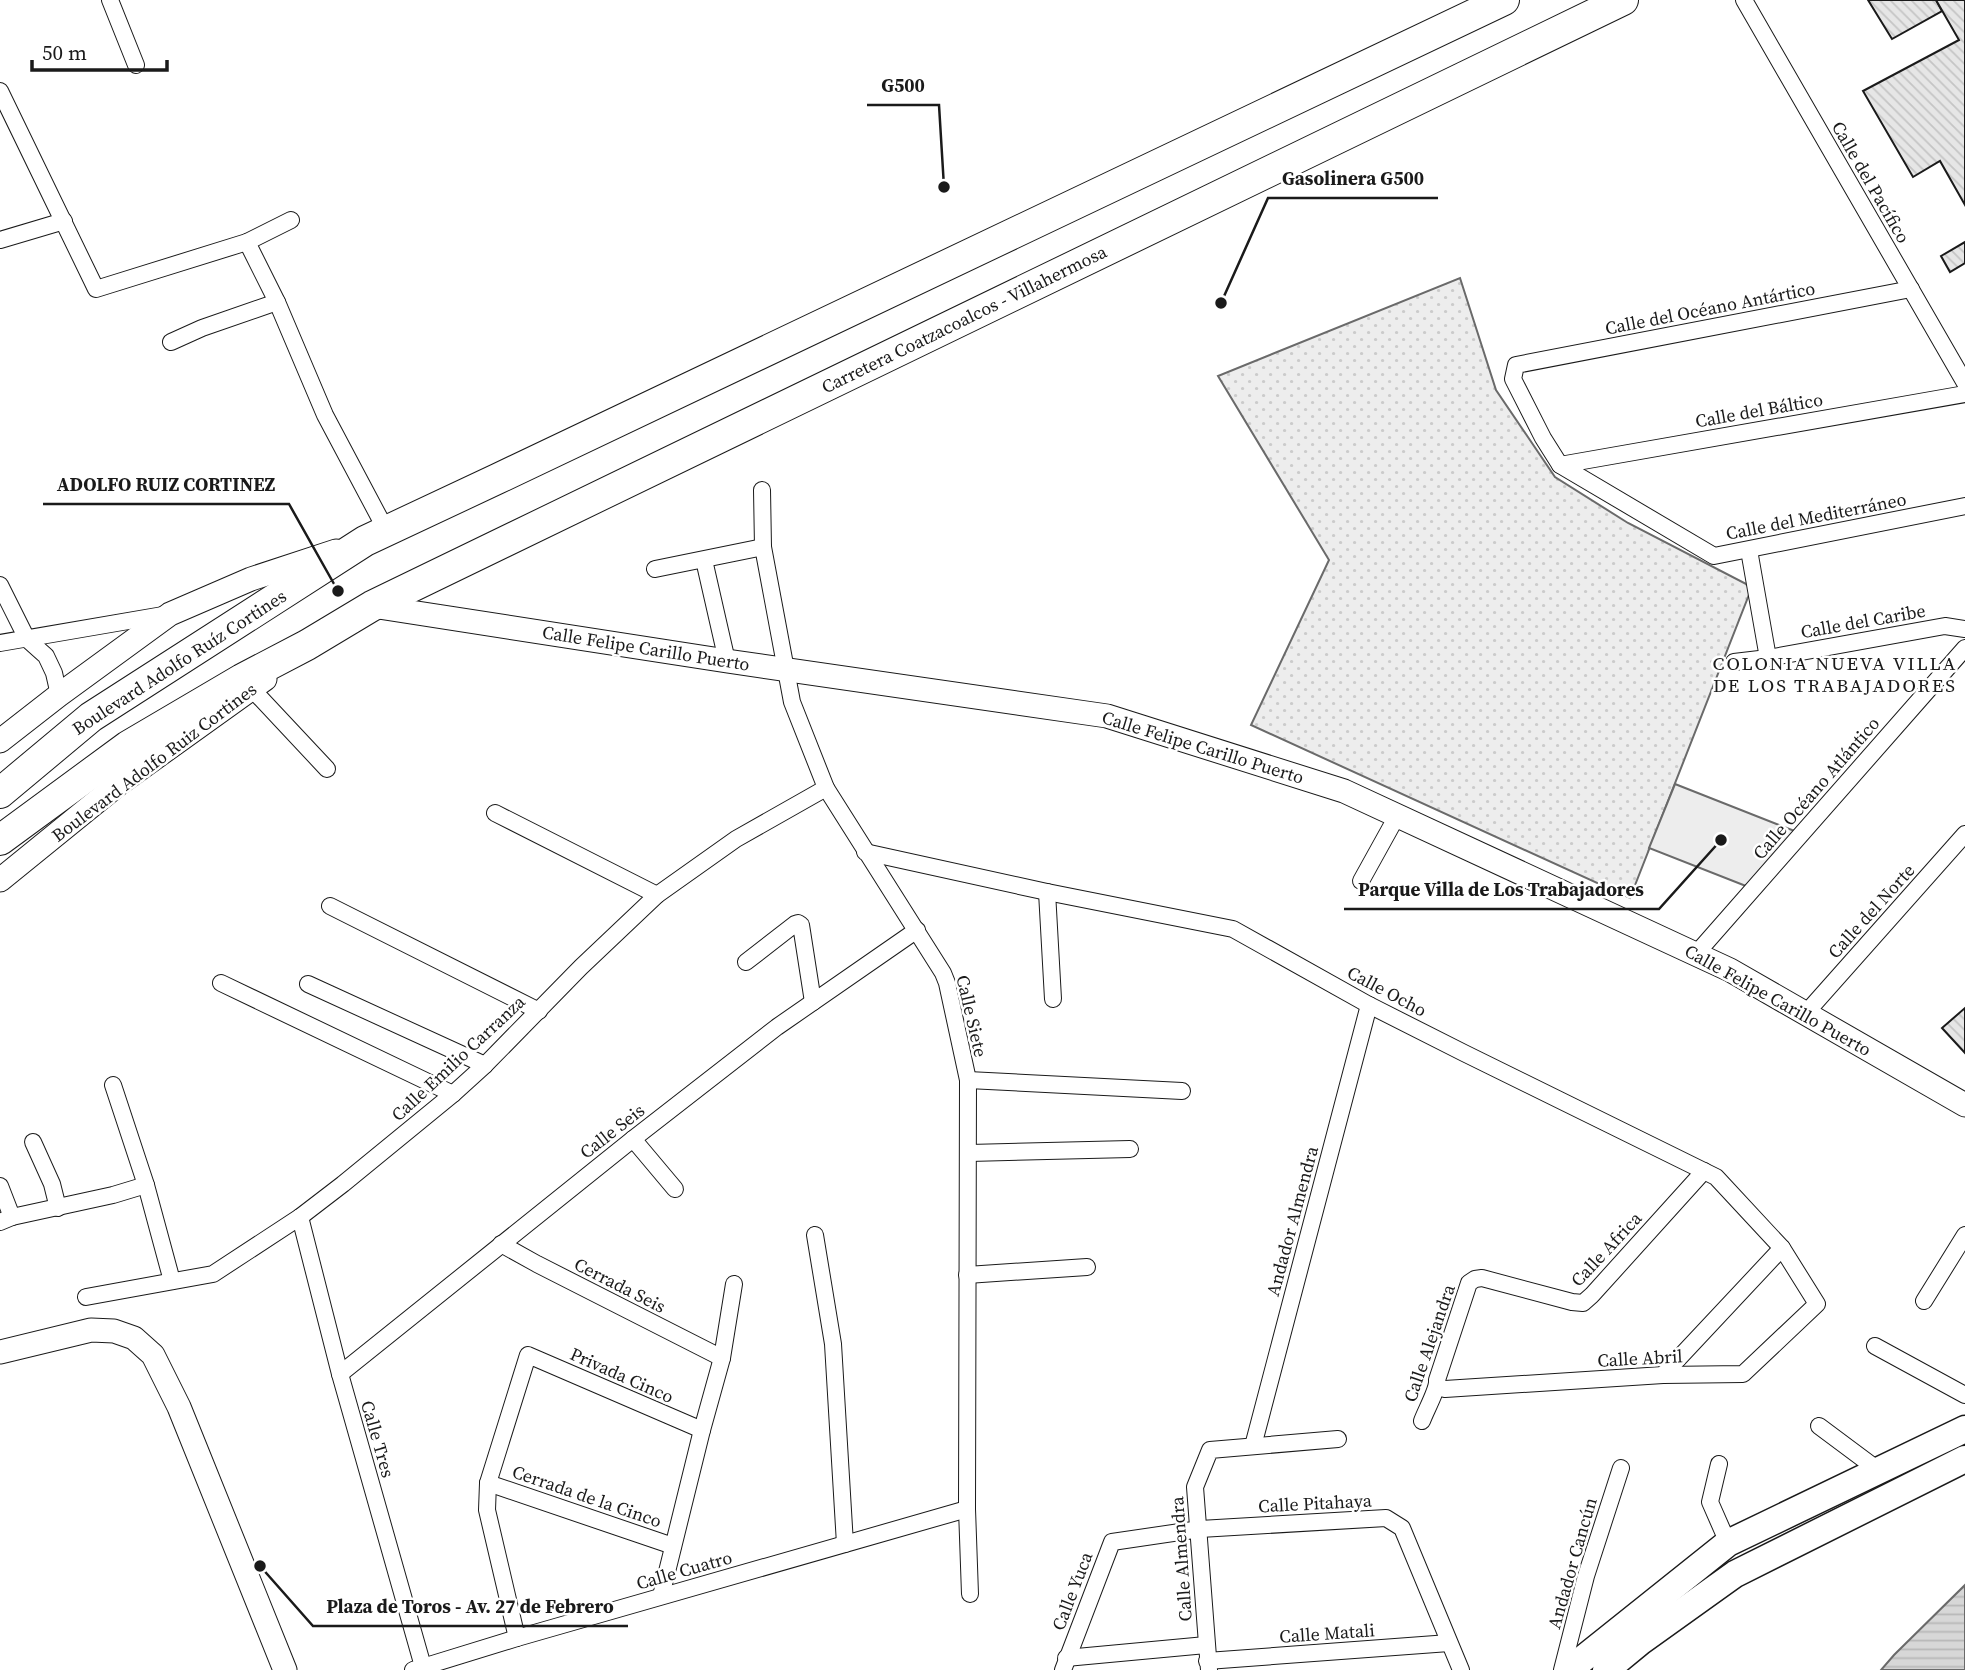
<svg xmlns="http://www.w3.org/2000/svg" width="1965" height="1670" viewBox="0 0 1965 1670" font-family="'Source Serif 4',serif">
<defs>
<pattern id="grass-dots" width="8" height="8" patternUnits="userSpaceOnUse" patternTransform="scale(1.75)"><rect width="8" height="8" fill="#ededed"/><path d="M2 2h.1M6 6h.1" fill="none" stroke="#cbcbcb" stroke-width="1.8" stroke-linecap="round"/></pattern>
<pattern id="water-rules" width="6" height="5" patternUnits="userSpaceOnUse" patternTransform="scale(1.75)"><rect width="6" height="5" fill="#d7d7d7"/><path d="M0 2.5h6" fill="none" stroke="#b8b8b8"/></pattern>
<pattern id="building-back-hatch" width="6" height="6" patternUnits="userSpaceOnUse" patternTransform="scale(1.75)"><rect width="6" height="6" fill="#e6e6e6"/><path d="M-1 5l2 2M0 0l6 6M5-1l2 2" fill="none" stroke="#c5c5c5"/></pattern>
</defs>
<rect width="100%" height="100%" fill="#fff"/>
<polygon fill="url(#grass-dots)" stroke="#6a6a6a" stroke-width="2" points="1460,278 1496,390 1555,477 1628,523 1752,587 1630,898 1251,725 1329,560 1218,376"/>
<polygon fill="#ededed" stroke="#6a6a6a" stroke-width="2" points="1675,784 1797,832 1751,888 1649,848"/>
<polygon fill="url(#water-rules)" stroke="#6a6a6a" stroke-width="2" points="1965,1585 1965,1670 1881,1670 1894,1655"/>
<g fill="url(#building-back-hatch)" stroke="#1a1a1a" stroke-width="2">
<polygon points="1868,0 1936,0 1942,11 1892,39"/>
<polygon points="1936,0 1965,0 1965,205 1940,161 1913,177 1863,91 1959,40"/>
<polygon points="1965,242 1965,263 1950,272 1941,256"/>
<polygon points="1965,1008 1965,1053 1942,1028"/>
</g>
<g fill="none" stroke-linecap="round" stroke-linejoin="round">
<defs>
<g id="street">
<polyline points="110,0 136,65"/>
<polyline points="1744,0 1965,383"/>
<polyline points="0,91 96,289 247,242 291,220"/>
<polyline points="0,240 64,221"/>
<polyline points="247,242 277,302 325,415 386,530"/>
<polyline points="1911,289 1516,365 1513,379 1543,438 1560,465 1714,556 1965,506"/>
<polyline points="171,342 202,328 277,302"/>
<polyline points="1560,465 1965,394"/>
<polyline points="762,490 763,547 792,702 826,788 943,973 947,983 968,1080 967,1509 970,1594"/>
<polyline points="1749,550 1768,658"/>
<polyline points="704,560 727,661"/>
<polyline points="655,569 763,547"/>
<polyline points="0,585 27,639 46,656 54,673 59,695"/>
<polyline points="0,643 163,615"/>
<polyline points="1734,662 1768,658 1945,626 1965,629"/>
<polyline points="252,689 327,769"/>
<polyline points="495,813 657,895"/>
<polyline points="865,852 1047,892 1233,929 1369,1005 1464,1053 1716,1177 1782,1248 1817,1304 1743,1374 1663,1375 1445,1389 1437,1387"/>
<polyline points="1361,881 1397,816"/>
<polyline points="1047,892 1053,999"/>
<polyline points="330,906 539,1011"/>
<polyline points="1696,954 1965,648"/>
<polyline points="746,962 795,924 798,923 801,925 813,1002"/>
<polyline points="221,983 453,1094"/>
<polyline points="308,984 485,1065"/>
<polyline points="1806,1013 1965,834"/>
<polyline points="968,1080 1182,1091"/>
<polyline points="113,1085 146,1185 172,1281"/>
<polyline points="633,1139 675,1189"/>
<polyline points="33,1142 52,1184 58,1208"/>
<polyline points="969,1153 1130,1149"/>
<polyline points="0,1186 12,1217"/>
<polyline points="300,1217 340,1374 424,1670"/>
<polyline points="0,1222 12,1217 113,1195 146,1185"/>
<polyline points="815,1235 833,1344 845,1544"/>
<polyline points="501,1244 537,1264 722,1358"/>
<polyline points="967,1275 1087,1267"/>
<polyline points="86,1297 213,1274 300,1217 343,1184 453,1094 485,1065 581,967 657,895 736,839 826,788"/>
<polyline points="1924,1301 1965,1235"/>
<polyline points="1875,1346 1965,1395"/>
<polyline points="340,1374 633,1139 777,1027 917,930"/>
<polyline points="1663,1375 1782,1248"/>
<path d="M1422,1421C1426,1410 1438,1389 1437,1380L1469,1283L1475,1279L1482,1278L1572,1302L1583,1303L1592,1295L1704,1171"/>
<polyline points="1819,1426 1878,1470"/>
<polyline points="1253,1446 1369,1005"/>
<polyline points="1719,1464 1710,1502 1728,1543"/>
<polyline points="488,1483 673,1546"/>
<polyline points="661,1596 702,1430 722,1358 734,1284"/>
<polyline points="517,1638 487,1510 488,1483 528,1355 702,1430"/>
<polyline points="1066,1658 1206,1645"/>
<polyline points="1207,1661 1449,1643"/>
<polyline points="413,1670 517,1638 967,1509"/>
<polyline points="1063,1670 1112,1542 1200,1529 1386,1518 1402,1528 1461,1670"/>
<polyline points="1209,1670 1195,1487 1210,1450 1338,1439"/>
<polyline points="1562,1670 1586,1576 1621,1468"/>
</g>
<g id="secondary">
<polyline points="372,606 727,661 1107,716 1344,791 1730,970 1965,1105"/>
<polyline points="0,741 59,695 170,614 251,579 336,551"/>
<polyline points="0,880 117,785 265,679"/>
<polyline points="0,1352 91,1330 114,1331 134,1338 153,1355 179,1407 285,1670"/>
</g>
<g id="primary">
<polyline points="1569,1670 1728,1543 1965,1429"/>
<polyline points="1606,1670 1640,1642 1735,1574 1965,1459"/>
</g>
<g id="highway">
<polyline points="0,793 91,717 365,541 497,479 1504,0"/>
<polyline points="0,840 128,746 242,679 307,645 372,606 1623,0"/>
</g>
</defs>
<use href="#street" stroke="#1a1a1a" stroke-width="18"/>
<use href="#secondary" stroke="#1a1a1a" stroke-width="25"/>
<use href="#primary" stroke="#1a1a1a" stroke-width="29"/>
<use href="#highway" stroke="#1a1a1a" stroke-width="32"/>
<use href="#street" stroke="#fff" stroke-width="16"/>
<use href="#secondary" stroke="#fff" stroke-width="23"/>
<use href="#primary" stroke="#fff" stroke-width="26"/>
<use href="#highway" stroke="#fff" stroke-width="30"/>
</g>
<g text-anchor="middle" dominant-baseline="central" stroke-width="5" stroke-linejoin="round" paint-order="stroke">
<g font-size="18" fill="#1a1a1a" stroke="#fff">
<text transform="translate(1871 182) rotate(60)">Calle del Pacífico</text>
<text transform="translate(1710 308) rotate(-11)">Calle del Océano Antártico</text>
<text transform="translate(964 319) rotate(-26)">Carretera Coatzacoalcos - Villahermosa</text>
<text transform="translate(1759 410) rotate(-10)">Calle del Báltico</text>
<text transform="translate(1816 516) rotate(-11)">Calle del Mediterráneo</text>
<text transform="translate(1863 621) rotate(-10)">Calle del Caribe</text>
<text transform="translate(646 648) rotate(9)">Calle Felipe Carillo Puerto</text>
<text transform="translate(179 662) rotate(-33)">Boulevard Adolfo Ruíz Cortines</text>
<text transform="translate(1203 747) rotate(17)">Calle Felipe Carillo Puerto</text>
<text transform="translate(154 762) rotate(-37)">Boulevard Adolfo Ruiz Cortines</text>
<text transform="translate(1816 788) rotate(-49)">Calle Océano Atlántico</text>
<text transform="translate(1871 911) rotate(-48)">Calle del Norte</text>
<text transform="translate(1387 991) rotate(28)">Calle Ocho</text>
<text transform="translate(1778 1000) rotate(29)">Calle Felipe Carillo Puerto</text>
<text transform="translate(972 1016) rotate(77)">Calle Siete</text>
<text transform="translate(458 1058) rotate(-43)">Calle Emilio Carranza</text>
<text transform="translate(612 1131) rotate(-38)">Calle Seis</text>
<text transform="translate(1292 1221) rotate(-75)">Andador Almendra</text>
<text transform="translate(1606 1249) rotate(-47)">Calle Africa</text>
<text transform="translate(620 1285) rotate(27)">Cerrada Seis</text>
<text transform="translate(1429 1343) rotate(-71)">Calle Alejandra</text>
<text transform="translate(1640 1358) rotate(-3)">Calle Abril</text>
<text transform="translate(622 1375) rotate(24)">Privada Cinco</text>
<text transform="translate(378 1439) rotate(74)">Calle Tres</text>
<text transform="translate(587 1496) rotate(19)">Cerrada de la Cinco</text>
<text transform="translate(1315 1503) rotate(-3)">Calle Pitahaya</text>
<text transform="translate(1181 1559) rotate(-94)">Calle Almendra</text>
<text transform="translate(1572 1563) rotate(-74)">Andador Cancún</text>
<text transform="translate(684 1570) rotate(-16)">Calle Cuatro</text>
<text transform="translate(1072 1591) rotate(-69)">Calle Yuca</text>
<text transform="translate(1327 1633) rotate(-4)">Calle Matali</text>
</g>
<g font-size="19" letter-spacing="2" fill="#1a1a1a" stroke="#fff">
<text x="1835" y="663">COLONIA NUEVA VILLA<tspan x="1835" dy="22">DE LOS TRABAJADORES</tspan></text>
</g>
</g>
<path fill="none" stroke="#1a1a1a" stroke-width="2.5" d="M944 187L939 105H867M1221 303L1268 198H1438M338 591L289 504H43M1721 840L1659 909H1344M260 1566L313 1626H628"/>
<g fill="#1a1a1a" stroke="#fff" stroke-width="2.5">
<circle cx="944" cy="187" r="7"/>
<circle cx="1221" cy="303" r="7"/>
<circle cx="338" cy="591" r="7"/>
<circle cx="1721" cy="840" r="7"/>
<circle cx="260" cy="1566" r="7"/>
</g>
<g font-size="19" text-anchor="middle" font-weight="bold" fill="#1a1a1a" stroke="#fff" stroke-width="5" stroke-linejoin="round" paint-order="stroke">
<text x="903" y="92">G500</text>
<text x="1353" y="185">Gasolinera G500</text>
<text x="166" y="491">ADOLFO RUIZ CORTINEZ</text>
<text x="1501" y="896">Parque Villa de Los Trabajadores</text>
<text x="470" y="1613">Plaza de Toros - Av. 27 de Febrero</text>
</g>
<path d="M32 60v10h135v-10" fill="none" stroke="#1a1a1a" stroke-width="3.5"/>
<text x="42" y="60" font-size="21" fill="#1a1a1a" stroke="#ffffff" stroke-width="5" paint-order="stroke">50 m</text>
</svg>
